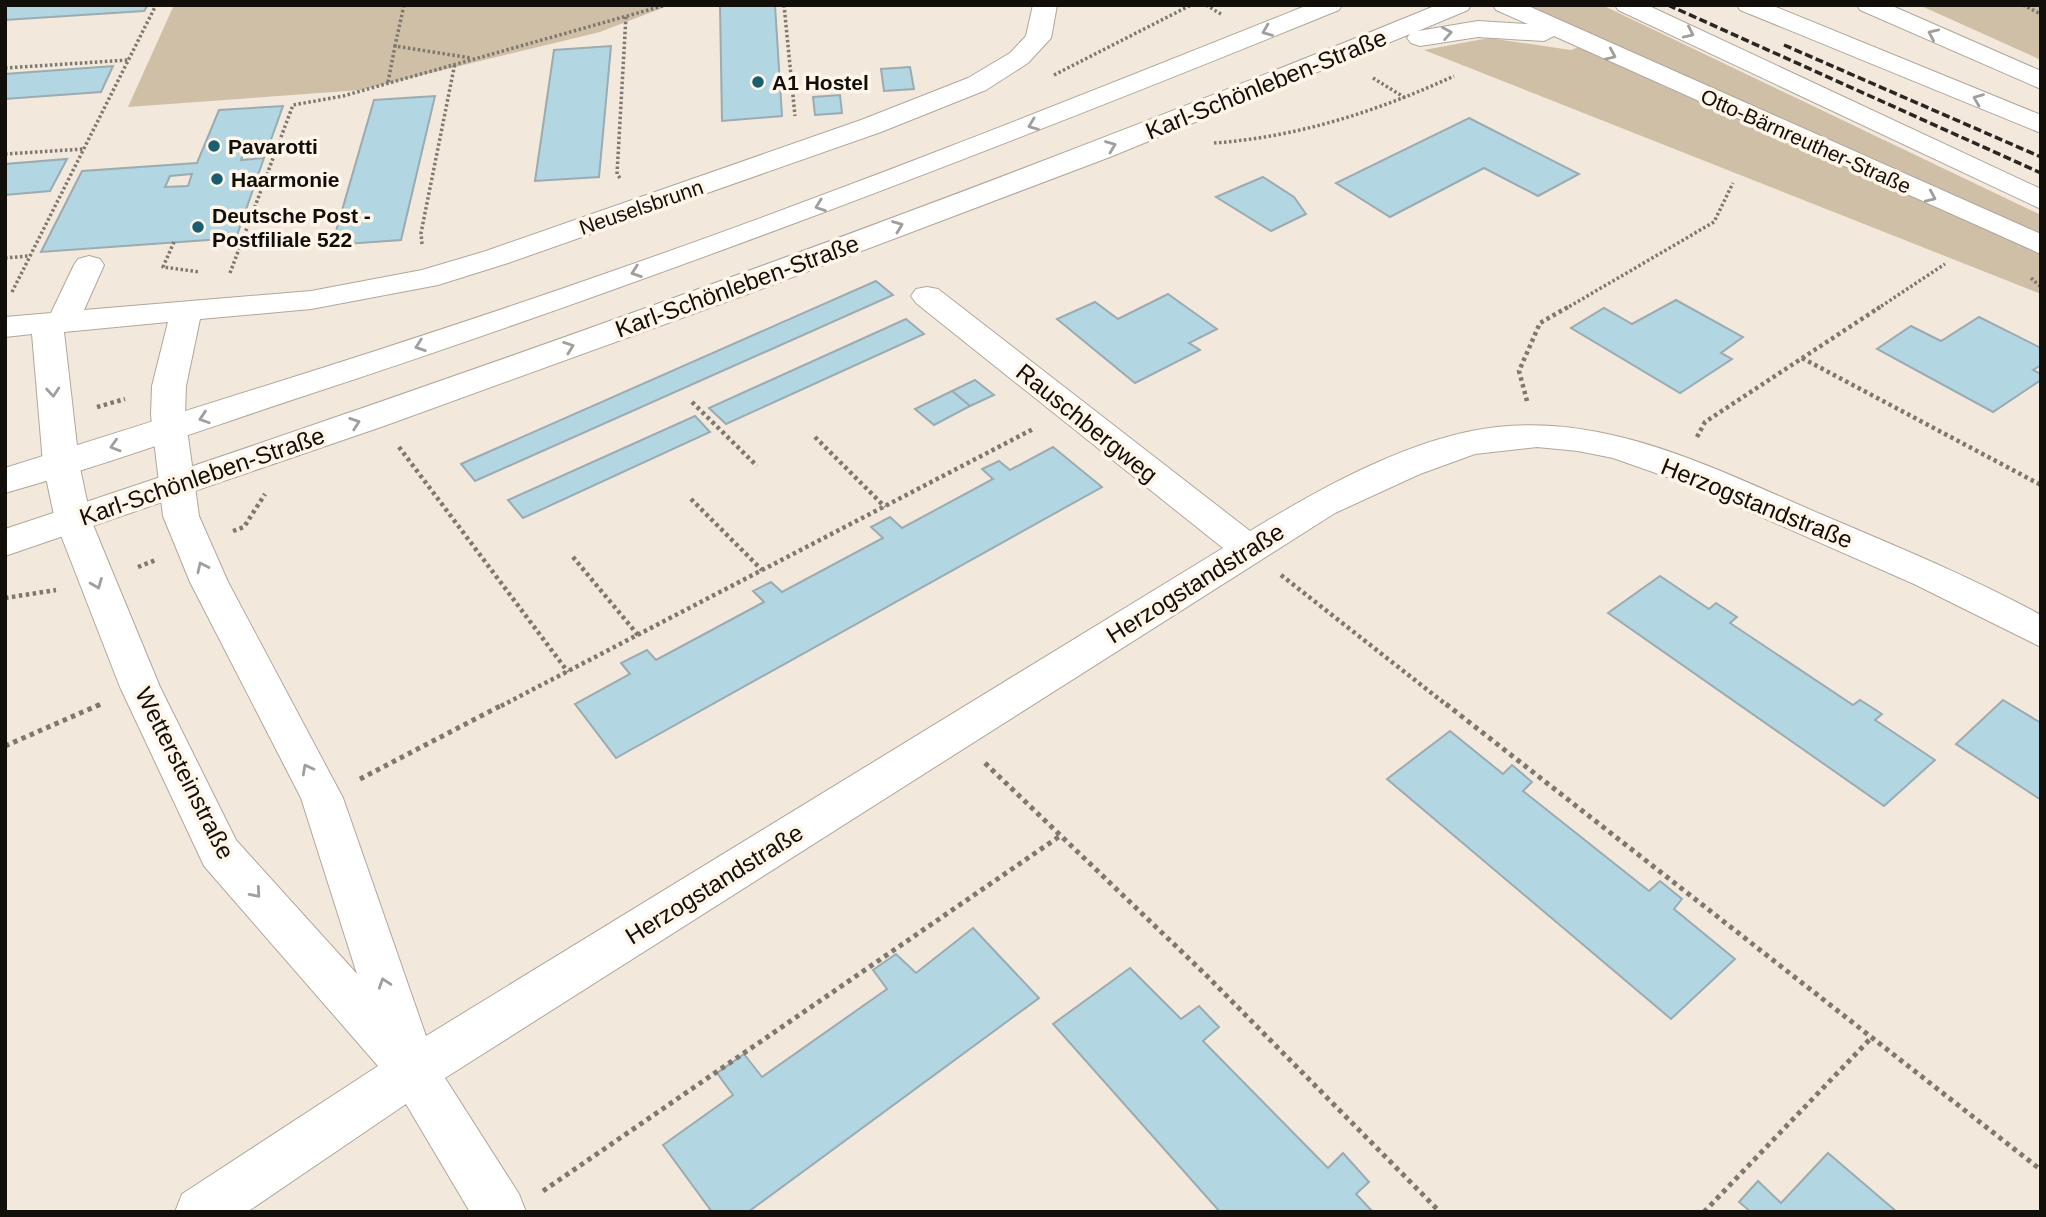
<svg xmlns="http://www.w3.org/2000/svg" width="2046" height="1217" viewBox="0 0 2046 1217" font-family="Helvetica,sans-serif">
<rect width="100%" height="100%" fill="#f2e9dc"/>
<g fill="#d0bfa7">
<polygon points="174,5 670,5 600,32 361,90 128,107"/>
<polygon points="1525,5 1602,5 2041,215 2041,294 1424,50 1489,38 1571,50 1594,41"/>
<polygon points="1919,5 2041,5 2041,60"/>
</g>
<g fill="#b2d6e2" stroke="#9babb1" stroke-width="2" fill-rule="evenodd">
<polygon points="5,5 148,5 144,11 5,20"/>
<polygon points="720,5 775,5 782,116 722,121"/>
<polygon points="611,46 599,177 535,181 554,50"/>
<polygon points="113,66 101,92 5,99 5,74"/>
<polygon points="910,67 914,89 884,91 881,69"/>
<polygon points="840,95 842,113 815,115 813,97"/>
<polygon points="435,96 401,240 332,245 374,100"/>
<path d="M283,106L268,148L245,150L241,160L264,158L236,238L41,252L82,171L197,163L219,110ZM192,174L188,186L165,187L170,176Z"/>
<polygon points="1469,118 1579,174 1538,196 1484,168 1390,217 1336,183"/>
<polygon points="67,159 50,191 5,195 5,164"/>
<polygon points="1263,177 1294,197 1306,214 1271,231 1216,197"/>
<polygon points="876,281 893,295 475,481 461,464"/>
<polygon points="1168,294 1217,329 1189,343 1200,350 1135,383 1057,319 1095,302 1118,319"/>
<polygon points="1676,300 1743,337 1721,353 1732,359 1680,393 1571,328 1604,308 1632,324"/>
<polygon points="1979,317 2041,348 2041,365 2033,370 2041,374 2041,380 1993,412 1877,349 1911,326 1941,341"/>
<polygon points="906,319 924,334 726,424 709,408"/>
<polygon points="975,380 994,395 970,406 952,391"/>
<polygon points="952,391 970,406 934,425 915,409"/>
<polygon points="695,416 710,432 523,518 508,500"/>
<polygon points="1053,447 1102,487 616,758 575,704 630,674 621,663 647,650 656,660 764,602 753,591 771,582 782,592 883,538 871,527 890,517 902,528 993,479 982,469 999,461 1010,470"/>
<polygon points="1660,576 1709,609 1716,603 1737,617 1730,623 1853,705 1860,700 1882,714 1875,720 1935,760 1884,806 1608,613"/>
<polygon points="2003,700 2041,723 2041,800 1956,744"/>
<polygon points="1450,731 1503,774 1512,765 1532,782 1523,791 1649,891 1660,881 1682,899 1674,909 1735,959 1671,1019 1387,779"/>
<polygon points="973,928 1039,998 748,1212 712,1212 663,1145 733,1095 717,1073 744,1054 762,1077 887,989 873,970 896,954 916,973"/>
<polygon points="1130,968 1181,1019 1199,1006 1219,1027 1203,1041 1328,1168 1343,1153 1369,1182 1356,1194 1373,1212 1220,1212 1053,1024"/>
<polygon points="1828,1153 1897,1212 1751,1212 1739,1202 1758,1181 1781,1203"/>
</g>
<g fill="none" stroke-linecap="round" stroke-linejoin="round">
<defs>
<path id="minor" d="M1033,5H1057L1051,38L1028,63L986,90L881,132L508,263L438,285L311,309L200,319L186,386L185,415L199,516L228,582L343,798L426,1036L1223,548L916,303L911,296L916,289L927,287L938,289L1250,531C1321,488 1413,436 1497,427C1613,414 1721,472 1825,516C1898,547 1971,577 2041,615V647L1914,584L1684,483L1613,458L1578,451L1537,447L1475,454L1420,474L1335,513L445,1078L519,1194L526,1212H470L406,1104L247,1212H175L182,1194L378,1066L204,866L198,853L120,687L55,520L43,463L32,334L5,337V317L51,313L74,265L78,259L89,256L100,259L104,265L84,310L311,291L422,270L486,251L861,120L968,78L1010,53L1026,36ZM168,322L152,386L151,415L163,516L190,582L301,798L357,974L236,840L160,687L91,520L79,463L64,332Z"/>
<g id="major">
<path d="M1308,5H1342L1339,10C997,149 654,281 304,396C204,429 106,465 5,493V468C206,404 408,343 607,273C843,191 1075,98 1308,5Z"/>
<path d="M1437,5H1471L1468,10L1418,31L1478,21L1528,24L1496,10L1493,5H1526L2041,234V254L1554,36L1544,41L1478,37L1420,46L1411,43L1407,38L1410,34L1110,157L748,294L384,426L5,556V529C488,369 966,198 1437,5Z"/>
<polygon points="1615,5 1647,5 2041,189 2041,209 1618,10"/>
<polygon points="1737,5 1771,5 2041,115 2041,133 1740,10"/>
<polygon points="1857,5 1890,5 2041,71 2041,89 1860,10"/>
</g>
</defs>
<use href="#minor" stroke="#b0a79b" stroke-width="2"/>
<use href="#major" stroke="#b0a79b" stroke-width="2"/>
<g stroke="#7e7870" stroke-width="3.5" stroke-dasharray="2.5 2.5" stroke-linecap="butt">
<polyline points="404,5 395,46 471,58"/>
<polyline points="784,5 795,116"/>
<polyline points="1206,5 1221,14"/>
<polyline points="2023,5 2041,14"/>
<polyline points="5,68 128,60"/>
<polyline points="1054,75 1191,5"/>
<polyline points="1373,78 1407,99"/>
<polyline points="388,82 395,46"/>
<path d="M1214,143C1298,137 1378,111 1454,76"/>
<polyline points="5,154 84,149"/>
<polyline points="243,155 276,153"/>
<polyline points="620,178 617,174 626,16"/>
<polyline points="174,242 163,267 200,272"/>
<polyline points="422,244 421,233 455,63"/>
<polyline points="5,258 28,256"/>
<polyline points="230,273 293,105 343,96 666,5"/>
<polyline points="2031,278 2041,287"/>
<polyline points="12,292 156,5"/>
<polyline points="1565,309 1714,222 1733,183"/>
<polyline points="1877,309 1945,264"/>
</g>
<g stroke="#7e7870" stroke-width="4.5" stroke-dasharray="3.5 3.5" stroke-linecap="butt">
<polyline points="1802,358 2041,485"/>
<polyline points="1527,401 1519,371 1540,323 1568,307"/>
<polyline points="692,402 757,466"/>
<polyline points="97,407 125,399"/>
<polyline points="815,437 885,507"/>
<polyline points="1697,437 1705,422 1880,307"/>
<polyline points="399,447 568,672"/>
<polyline points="691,499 762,570"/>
<polyline points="233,531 244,527 265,494"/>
<polyline points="573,557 638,635"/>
<polyline points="138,567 156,560"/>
<polyline points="1281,575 1448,706"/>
<polyline points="5,598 56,590"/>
<polyline points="97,706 101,704"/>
<polyline points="501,706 1035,428"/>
</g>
<g stroke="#7e7870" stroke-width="5" stroke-dasharray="4.5 4.5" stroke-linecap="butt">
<polyline points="1446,704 2041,1170"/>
<polyline points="5,746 101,704"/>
<polyline points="985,763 1205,974 1440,1212"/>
<polyline points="360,779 504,704"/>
<polyline points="543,1191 1060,836"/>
<polyline points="1704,1212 1871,1038"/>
</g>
<use href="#minor" fill="#fff" fill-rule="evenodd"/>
<use href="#major" fill="#fff" fill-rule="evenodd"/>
<g stroke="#2a2621" stroke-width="3.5" stroke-dasharray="8 3.5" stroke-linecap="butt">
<polyline points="1668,5 2041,173"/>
<polyline points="1784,45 2041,157"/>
</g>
</g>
<defs><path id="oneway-chevron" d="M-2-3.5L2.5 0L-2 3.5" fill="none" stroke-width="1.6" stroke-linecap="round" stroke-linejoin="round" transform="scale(1.75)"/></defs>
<g stroke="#a09f9d">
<use href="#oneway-chevron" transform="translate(1267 31) rotate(158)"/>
<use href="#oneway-chevron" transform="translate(1447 33) rotate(-10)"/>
<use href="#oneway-chevron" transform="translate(1689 33) rotate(25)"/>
<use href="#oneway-chevron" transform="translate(1933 34) rotate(-156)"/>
<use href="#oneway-chevron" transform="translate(1611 55) rotate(24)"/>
<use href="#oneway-chevron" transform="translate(1978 99) rotate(-158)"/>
<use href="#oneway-chevron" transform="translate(1033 125) rotate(159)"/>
<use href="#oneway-chevron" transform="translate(1111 146) rotate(-21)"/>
<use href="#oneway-chevron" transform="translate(1931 197) rotate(24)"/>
<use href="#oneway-chevron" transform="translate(820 206) rotate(160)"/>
<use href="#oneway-chevron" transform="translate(898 226) rotate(-21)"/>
<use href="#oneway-chevron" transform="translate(636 272) rotate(161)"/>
<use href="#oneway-chevron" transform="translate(420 346) rotate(161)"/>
<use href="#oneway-chevron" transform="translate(569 347) rotate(-20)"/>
<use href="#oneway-chevron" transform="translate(53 392) rotate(85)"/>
<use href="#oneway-chevron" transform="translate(204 418) rotate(162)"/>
<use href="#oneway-chevron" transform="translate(355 423) rotate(-19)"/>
<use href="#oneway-chevron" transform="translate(115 446) rotate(163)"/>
<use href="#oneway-chevron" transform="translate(202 567) rotate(-115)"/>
<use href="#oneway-chevron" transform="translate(97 584) rotate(68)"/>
<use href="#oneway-chevron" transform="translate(307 769) rotate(-118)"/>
<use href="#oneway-chevron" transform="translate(256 893) rotate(49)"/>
<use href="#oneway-chevron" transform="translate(384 983) rotate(-108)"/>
</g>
<g fill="#1a5e71" stroke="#fff6e9" stroke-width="2.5">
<circle cx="758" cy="82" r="7"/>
<circle cx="214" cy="146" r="7"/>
<circle cx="217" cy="179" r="7"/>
<circle cx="198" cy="227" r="7"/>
</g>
<g text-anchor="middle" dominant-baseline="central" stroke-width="7" stroke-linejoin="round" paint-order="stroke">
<g font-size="21" font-weight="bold" fill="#120f0b" stroke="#fff6e9" text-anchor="start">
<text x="772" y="82">A1 Hostel</text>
<text x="228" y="146">Pavarotti</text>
<text x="231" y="179">Haarmonie</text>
<text x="212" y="215">Deutsche Post -<tspan x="212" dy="24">Postfiliale 522</tspan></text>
</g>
<g font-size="21" fill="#120f0b" stroke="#fff6e9">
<text transform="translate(1806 141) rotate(24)">Otto-Bärnreuther-Straße</text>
<text transform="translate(641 207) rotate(-19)">Neuselsbrunn</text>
</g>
<g font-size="24" fill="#120f0b" stroke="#fff6e9">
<text transform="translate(1266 84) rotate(-22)">Karl-Schönleben-Straße</text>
<text transform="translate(737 286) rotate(-20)">Karl-Schönleben-Straße</text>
<text transform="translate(1087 423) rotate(39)">Rauschbergweg</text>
<text transform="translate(202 476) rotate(-19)">Karl-Schönleben-Straße</text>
<text transform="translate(1757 503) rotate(22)">Herzogstandstraße</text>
<text transform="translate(1195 583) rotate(-32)">Herzogstandstraße</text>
<text transform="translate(185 773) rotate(63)">Wettersteinstraße</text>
<text transform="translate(714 884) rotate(-32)">Herzogstandstraße</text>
</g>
</g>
<rect width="2046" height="1217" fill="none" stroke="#120f0b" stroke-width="14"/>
</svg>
